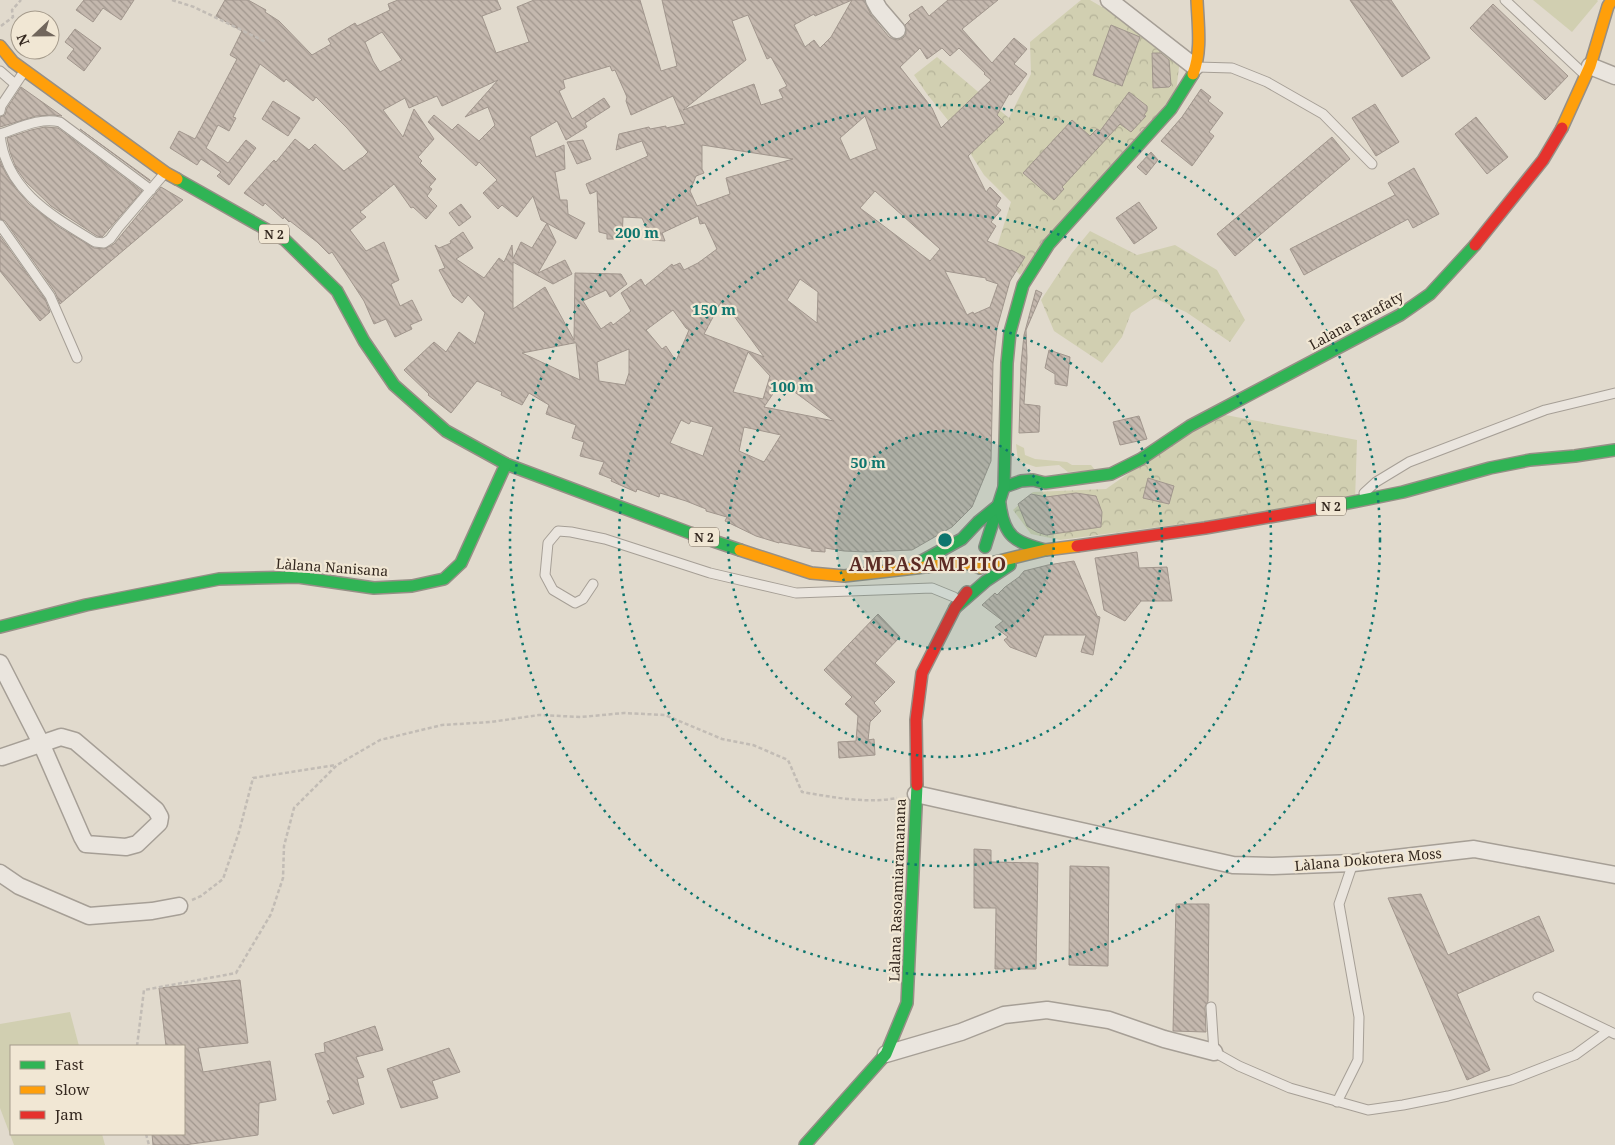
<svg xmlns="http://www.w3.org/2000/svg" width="1615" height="1145" viewBox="0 0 1615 1145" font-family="'Noto Serif',serif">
<defs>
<pattern id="forest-crowns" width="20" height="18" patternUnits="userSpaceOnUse" patternTransform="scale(1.25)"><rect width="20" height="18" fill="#d1cfb1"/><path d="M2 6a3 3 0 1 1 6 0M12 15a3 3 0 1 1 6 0" fill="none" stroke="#b4b298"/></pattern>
<pattern id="building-back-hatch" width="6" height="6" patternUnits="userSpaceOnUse" patternTransform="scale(1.25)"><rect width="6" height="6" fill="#c4b8ae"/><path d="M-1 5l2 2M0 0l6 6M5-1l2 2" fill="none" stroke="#a0968d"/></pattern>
</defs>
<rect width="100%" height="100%" fill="#e1dacd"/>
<g fill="#d1cfb1">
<polygon points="1533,0 1597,0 1598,1 1572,32"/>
<polygon points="1016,444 1024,448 1025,455 1035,459 1067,462 1072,465 1091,465 1095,470 1068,472 1059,465 1036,467 1018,461"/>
<polygon points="70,1012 79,1046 11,1046 11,1134 102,1134 105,1145 14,1145 0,1108 0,1024"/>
</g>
<g fill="url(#forest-crowns)">
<polygon points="1081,0 1090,0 1155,38 1180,59 1176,92 1020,275 996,250 1011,202 984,175 955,129 927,94 914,75 937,57 1009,118 1031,74 1030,42"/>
<polygon points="1090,231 1137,255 1175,245 1217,270 1245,320 1230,342 1186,312 1154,298 1131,313 1122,337 1102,363 1054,331 1041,300 1072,253"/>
<polygon points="1215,413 1357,440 1355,501 1060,540 1031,534 1013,510 1033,492 1106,489"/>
</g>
<g fill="url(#building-back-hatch)" stroke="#a1968d" fill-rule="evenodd">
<polygon points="84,0 134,0 121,20 103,8 93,22 76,10"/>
<path d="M225,0H248L266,10L265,12L279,21L312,55L331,44L328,39L355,23L357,26L390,10L388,4L398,0H497L501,9L482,16L496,53L529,42L517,7L534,0H640L661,71L677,66L662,0H864L871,15L889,37L893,39L898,40L903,38L906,34L905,25L911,19L909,15L922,6L929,16L948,0H998L962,29L992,63L1014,38L1027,49L1014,64L1027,74L1011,95L1009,94L997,115L1004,122L968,156L986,192L990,187L1001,198L996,206L1001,210L991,222L996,226L987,241L1011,251V250L1025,257L1010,281L997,328L993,363L991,461L972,507L952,527L912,550L866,552L844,551L825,548V552L811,551L812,549L779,542V543L756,536L725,521L727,517L706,511V509L686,501L660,493L659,497L637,489L636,492L611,481L612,479L599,474L604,462L580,456L584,442L572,438L576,425L546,414L549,405L529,393L522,405L501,395L502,392L477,381L451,413L428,395L429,394L404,370L434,342L446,352L459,332L475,344L485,313L468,295L462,303L453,296L439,270L445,268L435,245L439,248L451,243L450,241L463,232L473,248L456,259L484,278L499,258L504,262L512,245L513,259L521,242L532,248L547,223L556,242L538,273L565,260L572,274L553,284L513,262V309L545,287L574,340L575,273L621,274L627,284L610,297L606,290L583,301L601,329L611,322L613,325L631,311L621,293L641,279L645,286L672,264L673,266L680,263L684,270L698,263L717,249L705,223L700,224L698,216L662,233L665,241L652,240L642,218L623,217L622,239H607V234L599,232L597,191L590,194L586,184L648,156L642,141L616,150L619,134L649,127L650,129L666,126V128L685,124L673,96L631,115L626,101L627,97L615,70L612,71L610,66L563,80L565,88L559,91L572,119L604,98L610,107L585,123L587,127L566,140L557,121L530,137L536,157L564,145L565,169L555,172L560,200H567L568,214L585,223L576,239L541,220L533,196L517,217L502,205L498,209L483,193L497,180L479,162L476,166L428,122L434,115L452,130L458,124L479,141L495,125L488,107L465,117L498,80L442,106L437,96L409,108L405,98L383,110L403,137L414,109L434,139L418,157L422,161L420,163L436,179L429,187L432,189L427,196L437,206L426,219L413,207L411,208L394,184L360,212L366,217L350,230L366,251L384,242L399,280L391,284L400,306L412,300L422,320L410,325L412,329L395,337L386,319L374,324L364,301L332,252L329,254L317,242L290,221L289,222L284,217L283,219L265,203L263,206L244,193L274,160L276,162L295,139L309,150L315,144L344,171L361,158H362L368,152L347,128L316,97L313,101L286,79L284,82L260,64L233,117L236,118L229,131L218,125L206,148L228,163L246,140L256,148L229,185L217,176L221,172L201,159L197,165L170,148L179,131L195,139L237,59L230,55L242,31L216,16ZM852,0L831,37L820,48L814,40L805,47L794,25L814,14L815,16ZM748,15L767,59L771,57L787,86L779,90L783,98L761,105L754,84L683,110L746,60L732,21ZM382,32L402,60L380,72L373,61L365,42ZM920,48L927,59L942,48L950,56L959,48L985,73L984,74L991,80L941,128L932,108L900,67ZM865,116L877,149L850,160L840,138ZM702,145L793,159L726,178L730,194L697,206L690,191L696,176L704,173L702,169ZM875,191L940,249L930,261L860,208ZM945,271L986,278V280L998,284L990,307L974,314L973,312L967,315ZM800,279L818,292L817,323L787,300ZM721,302L729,313L731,312L764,357L704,334ZM673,310L686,328L689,330L676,361L666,346L662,349L646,330ZM576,343L580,380L522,353L574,343ZM629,349V373L625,385L599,381L597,362ZM748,352L770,376L763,399L733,392ZM781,382L834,421L764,407ZM681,420L689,424L691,421L713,427L703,456L670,443ZM744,427L781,435L764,462L739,451Z"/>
<polygon points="1350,0 1391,0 1430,58 1402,77"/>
<polygon points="1493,4 1568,76 1545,100 1470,28"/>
<polygon points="1111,25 1140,37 1122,86 1093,75"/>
<polygon points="75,29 101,48 84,71 67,58 74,49 65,42"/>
<polygon points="1152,53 1161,53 1169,60 1171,85 1169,87 1153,88"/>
<polygon points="21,87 62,116 53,115 36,116 0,127 0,117 5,115 7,108"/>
<polygon points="1201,89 1211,97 1208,101 1223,113 1209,132 1214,136 1192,166 1161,141 1182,117"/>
<polygon points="1129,92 1147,106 1147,111 1144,115 1146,116 1131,132 1120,124 1062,187 1064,189 1054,200 1023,173 1072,120 1090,136 1097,129 1100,131"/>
<polygon points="273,101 300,118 288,136 262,119"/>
<polygon points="1375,104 1399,142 1376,156 1352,118"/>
<polygon points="1476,117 1508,157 1487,174 1455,134"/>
<polygon points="45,127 58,128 142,191 102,237 97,236 51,206 26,182 16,168 10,152 7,138 31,130"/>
<polygon points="80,129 150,180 150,181"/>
<polygon points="1332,137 1350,159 1235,256 1217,234"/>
<polygon points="583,140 591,159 577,164 567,142"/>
<polygon points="1151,152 1158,160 1146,175 1137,167"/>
<polygon points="0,161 6,174 16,189 29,204 59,227 94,248 104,249 114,244 161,187 183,200 60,304 55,292 5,221 0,219"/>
<polygon points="1414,168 1439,214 1413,228 1408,219 1304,275 1290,249 1395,195 1388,183"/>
<polygon points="1139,202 1157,228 1134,244 1116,218"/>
<polygon points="461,204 471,217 459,226 449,213"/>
<polygon points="0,236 45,299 50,312 40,321 0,271"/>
<polygon points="1036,290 1042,293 1026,330 1027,359 1024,404 1040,406 1039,432 1019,433 1021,364 1024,335"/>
<polygon points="1049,350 1070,357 1067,386 1055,384 1055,374 1045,368"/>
<polygon points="1139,416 1147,439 1120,445 1113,422"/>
<polygon points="1148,478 1174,486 1169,504 1143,498"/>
<polygon points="1076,493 1096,496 1102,512 1101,527 1046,535 1037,532 1027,526 1018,504 1031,494 1046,497"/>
<polygon points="1137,552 1139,568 1167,567 1172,601 1141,601 1125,621 1104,610 1095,558"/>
<polygon points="1074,561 1097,616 1100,617 1093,655 1081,652 1086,635 1044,635 1036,657 1010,647 1004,640 1008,637 995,627 1003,621 982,605 995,593 997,595 1005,587 1019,577 1024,571 1048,565"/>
<polygon points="878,614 900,637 875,663 895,682 874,703 881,711 870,722 868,740 874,739 875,755 839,758 838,742 856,741 858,716 845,704 852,697 824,670"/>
<polygon points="974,849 991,850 991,862 1038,863 1036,969 995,969 996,908 974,908"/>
<polygon points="1070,866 1109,867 1108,966 1069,965"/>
<polygon points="1421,894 1448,955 1539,916 1554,951 1457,994 1490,1070 1467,1080 1388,898"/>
<polygon points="1176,904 1209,904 1208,1001 1205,1007 1206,1032 1173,1031"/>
<polygon points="240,980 248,1043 198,1048 203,1072 270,1061 276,1100 259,1103 258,1135 184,1145 153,1145 152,1134 184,1134 184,1046 166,1046 159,988"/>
<polygon points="375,1026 383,1050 356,1057 364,1077 357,1079 364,1104 333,1114 327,1101 330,1100 315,1054 325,1052 324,1043"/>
<polygon points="449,1048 460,1072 432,1081 438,1098 401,1108 387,1069"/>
</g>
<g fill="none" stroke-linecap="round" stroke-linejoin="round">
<defs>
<g id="lane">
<polyline points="1505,0 1585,75"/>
<polyline points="1197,67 1232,68 1267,82 1323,114 1372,164"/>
<polyline points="0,71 15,84"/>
<polyline points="0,111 1,106 23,73"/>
<path d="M151,190L60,122C40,117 19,128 0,134C5,190 52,216 95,242L104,243L110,239L118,228L164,174"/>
<polyline points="0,225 50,296 77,358"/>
<polyline points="1364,493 1376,482 1409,462 1545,410 1615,393"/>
<polyline points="593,584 583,599 575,603 553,590 545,575 548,543 558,531 571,532 605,539 710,573 796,593 932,588 954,597"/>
<polyline points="1538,997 1615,1034"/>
<polyline points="1211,1007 1214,1052 1239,1066 1290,1088 1368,1110 1403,1105 1448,1096 1511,1080 1575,1055 1608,1031"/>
<polyline points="1337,1102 1358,1060 1359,1017 1339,904 1353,863"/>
</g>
<g id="street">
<polyline points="874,0 879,9 897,30"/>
<polyline points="1109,0 1195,67"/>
<polyline points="1590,66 1615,76"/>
<polyline points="0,663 41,743 82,837 86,844 126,847 137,844 159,823 160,817 156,810 75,741 61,737 2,757"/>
<polyline points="916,794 1233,865 1273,866 1353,863 1474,849 1615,875"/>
<polyline points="0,873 19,886 89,916 152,911 179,906"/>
<polyline points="886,1054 961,1032 1004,1015 1047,1010 1109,1020 1164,1039 1214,1052"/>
</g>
<g id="fast">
<polyline points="177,179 285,240 337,291 364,341 394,385 446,431 506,464 690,533 740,550"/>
<polyline points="1004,487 1021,481 1033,480 1045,483 1111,474 1141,459 1190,426 1400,315 1430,294 1475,245"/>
<polyline points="1333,506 1403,492 1490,468 1530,460 1575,456 1615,450"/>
<polyline points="985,547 1004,487 1007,363 1010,332 1023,285 1049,244 1171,109 1193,74"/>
<path d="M920,562L962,539L978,522L1000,504C1004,537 1015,542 1045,550"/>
<polyline points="955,608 986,581 1010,565"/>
<polyline points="0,627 86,605 219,579 298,577 374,588 412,586 444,579 461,563 506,464"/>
<polyline points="805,1145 886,1054 907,1003 917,785"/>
</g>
<g id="slow">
<polyline points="0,46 13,62 166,173 177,179"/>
<path d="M1193,74C1202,51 1198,25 1197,0"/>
<polyline points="1562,128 1590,66 1608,6 1612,0"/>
<polyline points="740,550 811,573 844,576 960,563 970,564 980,568 987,564 1045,550 1077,546"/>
</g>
<g id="jam">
<polyline points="1475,245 1543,160 1562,128"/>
<polyline points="1077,546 1205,528 1333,506"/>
<polyline points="917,785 916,720 922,673 955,608 967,592"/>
</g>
</defs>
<use href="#lane" stroke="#a69f96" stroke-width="11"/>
<use href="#street" stroke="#a69f96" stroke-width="19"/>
<use href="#fast" stroke="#968f86" stroke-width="14"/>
<use href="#slow" stroke="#968f86" stroke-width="14"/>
<use href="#jam" stroke="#968f86" stroke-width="14"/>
<g stroke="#c2bcb5" stroke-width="2.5" stroke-dasharray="4 2.5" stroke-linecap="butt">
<polyline points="172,0 194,7 266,42"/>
<polyline points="1,26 13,17 12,10 21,0"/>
<polyline points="192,900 201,896 223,879 239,832 253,778 336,765"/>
<path d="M137,1046L144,990L236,973L271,914L283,878L284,846L294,808L337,765L380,740L442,725L491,722L539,715L581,717L624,713L665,715L722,739L753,745L788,760L802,792C832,797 866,804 897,798"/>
<polyline points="146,1134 149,1145"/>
</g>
<use href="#lane" stroke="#eae5de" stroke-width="9"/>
<use href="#street" stroke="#eae5de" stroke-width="16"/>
<use href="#fast" stroke="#30b455" stroke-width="11"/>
<use href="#slow" stroke="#ff9f0a" stroke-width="11"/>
<use href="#jam" stroke="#e5322d" stroke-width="11"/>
</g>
<circle cx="945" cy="540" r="109" fill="#0f766e" fill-opacity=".12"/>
<g fill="none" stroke="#0f766e" stroke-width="2.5" stroke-dasharray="2.5 5">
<circle cx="945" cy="540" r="109"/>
<circle cx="945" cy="540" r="217"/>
<circle cx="945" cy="540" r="326"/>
<circle cx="945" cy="540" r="435"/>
</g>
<g text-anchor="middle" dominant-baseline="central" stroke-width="4.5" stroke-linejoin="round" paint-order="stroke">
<g fill="#f1e7d4" stroke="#6d6155" stroke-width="1">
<rect x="259" y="224.5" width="30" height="19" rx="4"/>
<rect x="1316" y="496.5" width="30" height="19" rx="4"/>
<rect x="689" y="527.5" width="30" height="19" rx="4"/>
</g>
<g font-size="12" font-weight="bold" fill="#34281f">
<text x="274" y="234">N 2</text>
<text x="1331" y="506">N 2</text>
<text x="704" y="537">N 2</text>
</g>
<g font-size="14" fill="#34281f" stroke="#f1e7d4">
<text transform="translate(1356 320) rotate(-29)">Lalana Farafaty</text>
<text transform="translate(332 567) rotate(4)">Làlana Nanisana</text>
<text transform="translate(1368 859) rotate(-5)">Làlana Dokotera Moss</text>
<text transform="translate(897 890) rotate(-88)">Làlana Rasoamiaramanana</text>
</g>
<g font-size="19" font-weight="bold" letter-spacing="1" fill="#5b2b24" stroke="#f1e7d4">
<text x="928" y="564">AMPASAMPITO</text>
</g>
</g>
<circle cx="945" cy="540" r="8" fill="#0f766e" stroke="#f1e7d4" stroke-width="2.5"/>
<g font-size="15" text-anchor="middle" font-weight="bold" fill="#0f766e" stroke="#f1e7d4" stroke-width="4.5" stroke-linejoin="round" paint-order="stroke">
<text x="637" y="238">200 m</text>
<text x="714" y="315">150 m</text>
<text x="792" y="392">100 m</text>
<text x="868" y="468">50 m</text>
</g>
<rect x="10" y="1045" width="175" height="90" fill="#f1e7d4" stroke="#a59b8c"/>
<rect x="20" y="1061" width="25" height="8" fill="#30b455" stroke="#a59b8c"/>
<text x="55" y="1070" font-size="15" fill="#34281f">Fast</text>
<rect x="20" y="1086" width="25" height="8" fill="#ff9f0a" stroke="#a59b8c"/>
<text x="55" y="1095" font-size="15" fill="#34281f">Slow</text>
<rect x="20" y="1111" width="25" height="8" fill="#e5322d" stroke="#a59b8c"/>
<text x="55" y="1120" font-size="15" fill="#34281f">Jam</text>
<g transform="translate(35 35) rotate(248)"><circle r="24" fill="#f1e7d4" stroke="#a59b8c"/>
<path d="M0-4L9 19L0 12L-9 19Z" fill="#71665c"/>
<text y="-8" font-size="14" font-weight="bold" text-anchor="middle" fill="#34281f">N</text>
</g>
</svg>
